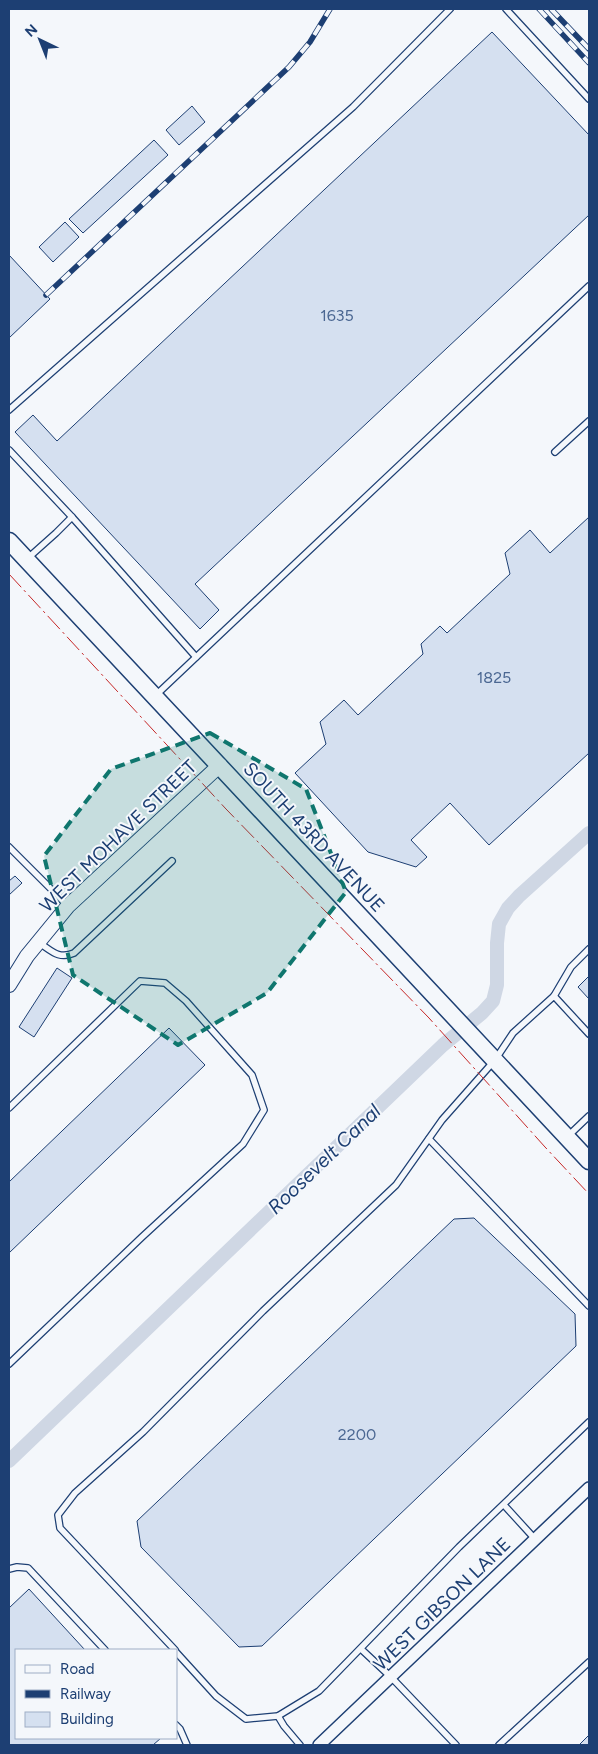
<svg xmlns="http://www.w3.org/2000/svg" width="598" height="1754" viewBox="0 0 598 1754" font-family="Figtree,sans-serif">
<rect width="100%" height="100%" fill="#f4f7fb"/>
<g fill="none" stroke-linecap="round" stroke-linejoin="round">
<polyline stroke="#cfd7e4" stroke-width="14" points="9,1461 443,1045 482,1013 493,1001 497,985 497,943 499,924 508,908 519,896 589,833"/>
</g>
<g fill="#d5e0f0" stroke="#1d3f73">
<polygon points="492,32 589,135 589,215 195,584 219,610 200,629 15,432 33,415 57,441"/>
<polygon points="192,106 205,122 179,145 166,130"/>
<polygon points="154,140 168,155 83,233 69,219"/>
<polygon points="65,222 79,237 53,262 39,247"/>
<polygon points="9,255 50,299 9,338"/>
<polygon points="589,517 589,753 489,845 450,803 411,840 427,857 416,867 368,852 295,773 326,744 320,722 344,700 358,715 423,654 421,644 440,626 447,633 510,574 505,553 530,530 550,553"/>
<polygon points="15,876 22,883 9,895 9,881"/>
<polygon points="57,968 72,978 34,1037 19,1027"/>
<polygon points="589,976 589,999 578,987"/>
<polygon points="169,1028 205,1065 9,1253 9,1182"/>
<polygon points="474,1218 575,1314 576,1346 262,1646 239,1647 141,1547 137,1521 454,1219"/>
<polygon points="29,1589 85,1650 16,1650 16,1738 161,1738 153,1745 9,1745 9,1608"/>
<polygon points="589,1735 589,1745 579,1745"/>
</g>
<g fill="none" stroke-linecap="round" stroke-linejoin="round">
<defs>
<g id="service">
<polyline points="506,9 589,99"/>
<polyline points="9,410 353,107 450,9"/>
<polyline points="9,450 72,517 196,657"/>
<polyline points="555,452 589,421"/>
<polyline points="28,558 56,533 72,517"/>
<polyline points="155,696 589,286"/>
<polyline points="9,847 68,906"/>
<path d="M38,942C51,950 58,960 74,953L172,861"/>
<polyline points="554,996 571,967 589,949"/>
<polyline points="9,1108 140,981 165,983 186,1001 252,1075 264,1110 243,1144 142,1237 9,1364"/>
<polyline points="567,1137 589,1116"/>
<polyline points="429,1139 589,1306"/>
<polyline points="504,1505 535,1539"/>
<polyline points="9,1569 17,1567 28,1568 105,1650"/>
<polyline points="361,1649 391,1677 456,1745"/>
<polyline points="175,1650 60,1528 58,1515 75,1493 143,1432 263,1311 396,1185 442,1120 495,1060 513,1033 554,996 589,1034"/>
<polyline points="176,1652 216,1696 246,1719 278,1716 319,1691 459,1547 589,1422"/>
<polyline points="278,1716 284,1726 300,1745"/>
<polyline points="176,1725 180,1729 187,1745"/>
<polyline points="499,1745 589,1662"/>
</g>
<polyline id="minor" points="319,1745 589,1488"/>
<polyline id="tertiary" points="9,985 27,956 68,906 220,765"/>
<polyline id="secondary" points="9,541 589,1161"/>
</defs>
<use href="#service" stroke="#1d3f73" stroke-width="8"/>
<use href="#minor" stroke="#1d3f73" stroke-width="14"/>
<use href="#tertiary" stroke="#1d3f73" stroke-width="16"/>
<use href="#secondary" stroke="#1d3f73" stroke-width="19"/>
<use href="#service" stroke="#f4f7fb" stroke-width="5.5"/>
<use href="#minor" stroke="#f4f7fb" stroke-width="11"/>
<use href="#tertiary" stroke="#f4f7fb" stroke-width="14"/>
<use href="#secondary" stroke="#f4f7fb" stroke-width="16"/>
<defs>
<g id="rail">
<polyline points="539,9 589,63"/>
<polyline points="551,9 589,49"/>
<polyline points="46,295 289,67 310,42 330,9"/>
</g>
</defs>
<use href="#rail" stroke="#1d3f73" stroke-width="5.5"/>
<use href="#rail" stroke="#f4f7fb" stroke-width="4" stroke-dasharray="11" stroke-linecap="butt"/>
<polyline stroke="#c62828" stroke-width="1" stroke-dasharray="18 4 2.5 4" stroke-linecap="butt" points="9,574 226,809 429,1018 545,1147 589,1194"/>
</g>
<path fill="#0f766e" fill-opacity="0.2" stroke="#0f766e" stroke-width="4" stroke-dasharray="10 6" stroke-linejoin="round" d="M210,733L306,789L346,892L267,993L178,1045L73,975L44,856L111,769Z"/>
<g text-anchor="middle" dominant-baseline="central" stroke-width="4" stroke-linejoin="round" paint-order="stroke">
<g font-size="16" fill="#4b6792">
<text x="337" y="315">1635</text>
<text x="494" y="677">1825</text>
<text x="357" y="1434">2200</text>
</g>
<g font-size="19" fill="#1d3f73" stroke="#f4f7fb">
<text transform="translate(118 836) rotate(-44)">WEST MOHAVE STREET</text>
<text transform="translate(314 837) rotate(47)">SOUTH 43RD AVENUE</text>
<text transform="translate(442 1604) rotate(-44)">WEST GIBSON LANE</text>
</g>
<g font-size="20" font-style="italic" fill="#1d3f73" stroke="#f4f7fb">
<text transform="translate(324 1159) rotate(-44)">Roosevelt Canal</text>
</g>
</g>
<rect width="598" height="1754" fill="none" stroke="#1d3f73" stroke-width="20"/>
<rect x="15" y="1649" width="162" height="90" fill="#f4f7fb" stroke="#9eadc5"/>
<rect x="25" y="1665" width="25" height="8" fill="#f4f7fb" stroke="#9eadc5"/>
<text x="60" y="1674" font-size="15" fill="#1d3f73">Road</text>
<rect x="25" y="1690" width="25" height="8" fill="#1d3f73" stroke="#9eadc5"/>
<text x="60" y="1699" font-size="15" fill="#1d3f73">Railway</text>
<rect x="25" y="1712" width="25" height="15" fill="#d5e0f0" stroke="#9eadc5"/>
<text x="60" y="1724" font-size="15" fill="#1d3f73">Building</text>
<g transform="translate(40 40) rotate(317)" stroke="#f4f7fb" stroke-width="4" paint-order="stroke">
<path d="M0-4L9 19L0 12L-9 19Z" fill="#1d3f73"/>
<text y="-8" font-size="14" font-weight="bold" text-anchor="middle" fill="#1d3f73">N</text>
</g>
</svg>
